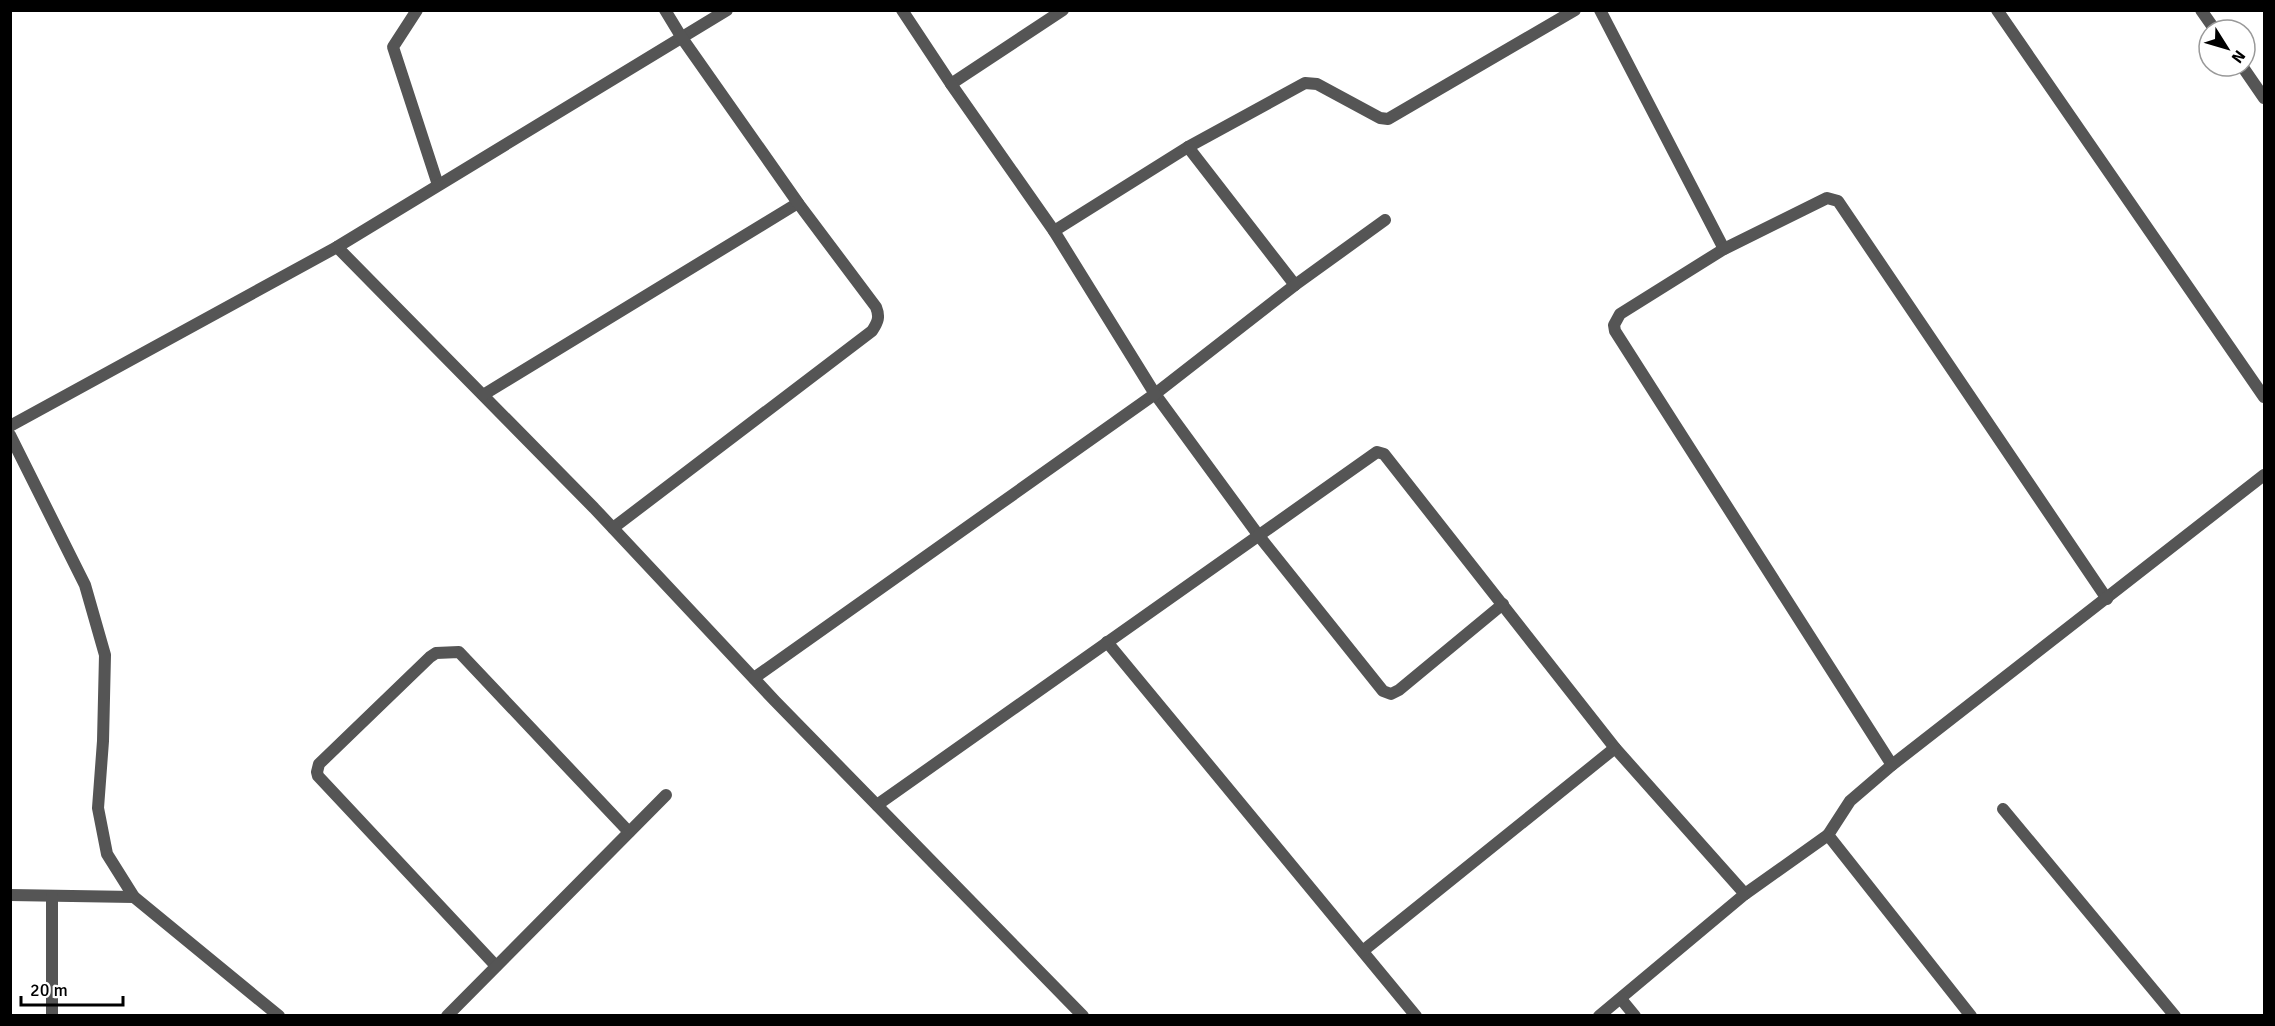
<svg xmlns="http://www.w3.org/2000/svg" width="2275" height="1026" viewBox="0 0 2275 1026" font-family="Signika,sans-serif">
<rect width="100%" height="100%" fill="#fff"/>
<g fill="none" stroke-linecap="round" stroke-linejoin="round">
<g stroke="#555" stroke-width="12">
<polyline points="417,10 393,47 438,185"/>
<polyline points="1600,10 1724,249"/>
<polyline points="1997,10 2264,397"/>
<polyline points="2201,10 2215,30"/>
<polyline points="2242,66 2264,98"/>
<polyline points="951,84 1063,10"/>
<polyline points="1188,147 1295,285"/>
<polyline points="1385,220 1295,285 1155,394 1259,536 1383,691 1391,694 1399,690 1503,604"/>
<polyline points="1054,231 1188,147 1305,83 1317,84 1380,118 1388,119 1575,10"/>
<polyline points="337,247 594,508 775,701 1083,1016"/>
<polyline points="483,395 798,203"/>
<polyline points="10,426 337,247 727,10"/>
<polyline points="10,435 85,585 105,655 103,741 98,808 107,854 134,897 279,1016"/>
<path d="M613,528L872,331C878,322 880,317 876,307L798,203L682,38L665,10"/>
<polyline points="1107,642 1416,1016"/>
<polyline points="754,678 1155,394 1054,231 951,84 902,10"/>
<polyline points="1892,765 1615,331 1614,325 1620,314 1724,249 1827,198 1838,201 2107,599"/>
<polyline points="877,805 1377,452 1384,454 1615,748 1745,894"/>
<polyline points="2003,809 2175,1016"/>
<polyline points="10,895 134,897"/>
<polyline points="1364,950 1615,748"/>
<polyline points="496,966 318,776 317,772 319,764 430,657 436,653 459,652 629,832"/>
<polyline points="1621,999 1635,1016"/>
<polyline points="52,1016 52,896"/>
<polyline points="447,1016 666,795"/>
<polyline points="1599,1016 1745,894 1828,835"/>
<polyline points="1971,1016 1828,835 1850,801 1892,765 2264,475"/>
</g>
</g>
<rect width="2275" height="1026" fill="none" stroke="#000000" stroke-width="24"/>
<g transform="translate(2227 48) rotate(127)"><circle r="28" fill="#ffffff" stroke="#999999" stroke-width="1.5"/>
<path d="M0-4.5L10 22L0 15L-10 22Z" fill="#000000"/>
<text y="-9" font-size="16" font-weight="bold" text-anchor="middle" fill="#000000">N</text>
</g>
<path d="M21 996v9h102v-9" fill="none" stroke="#000000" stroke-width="3"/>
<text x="30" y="996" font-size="18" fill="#000000" stroke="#ffffff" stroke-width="4.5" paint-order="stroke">20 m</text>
</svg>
